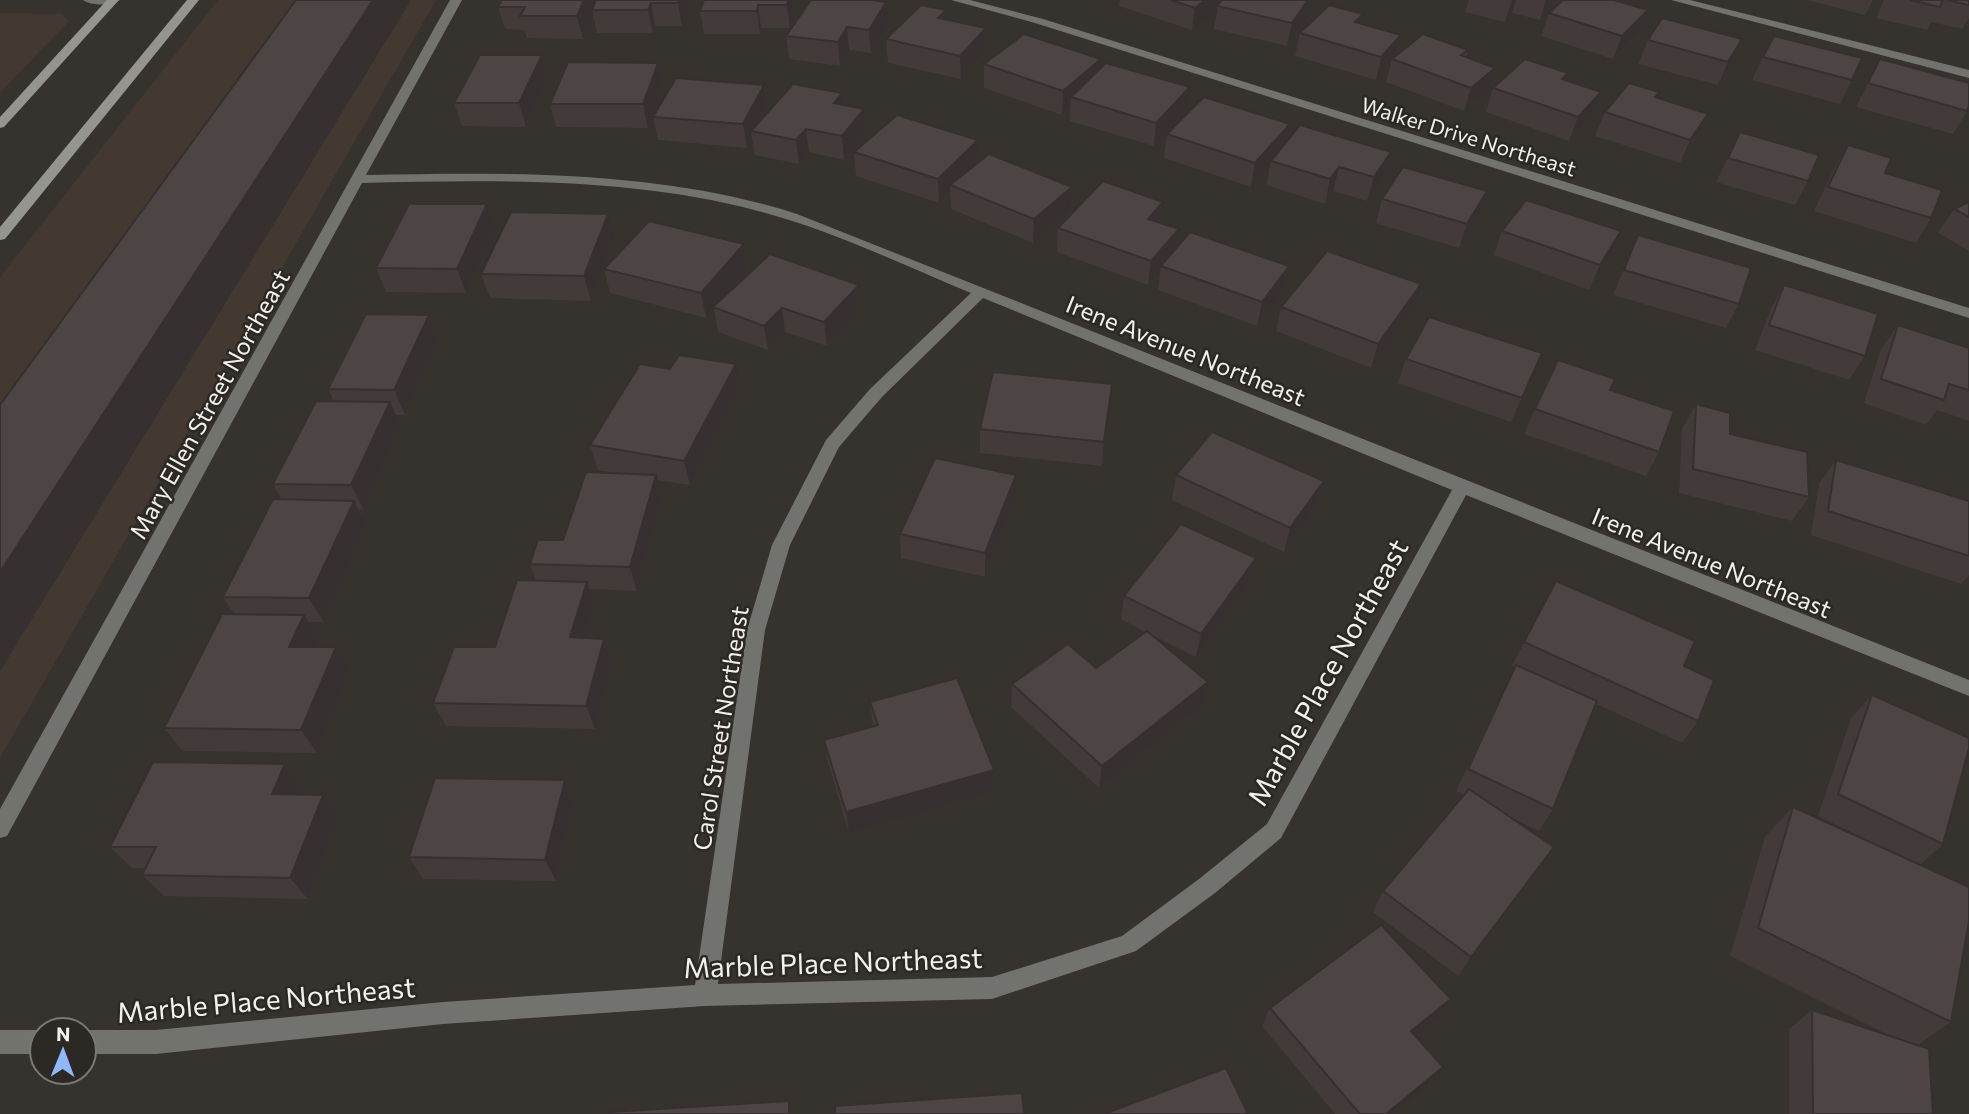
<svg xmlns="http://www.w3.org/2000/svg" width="1969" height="1114" viewBox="0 0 1969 1114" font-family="Commissioner,sans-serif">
<rect width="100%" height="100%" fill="#36322d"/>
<g fill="#433930">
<polygon points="218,0 436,0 0,758 0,277"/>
<polygon points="0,13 62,14 69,21 0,93"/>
</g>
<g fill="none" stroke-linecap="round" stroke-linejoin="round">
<g fill="#72726f" fill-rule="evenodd">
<path d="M83,0H120C112,6 91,6 83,0Z"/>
<path d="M450,0H462L366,175C509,172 660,170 797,214L1969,680V696L1466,495L1281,838L1215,893L1136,951L992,999L705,1006L443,1024L156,1054H84V1030H156L443,1002L695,985L747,630L772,545L826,440L870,389L971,293C901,264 831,230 758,211C631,177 493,180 362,183L7,836L0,838V809ZM983,298L1452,490L1267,824L1199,879L1122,936L992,977L718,984L765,630L790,545L839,447L882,397Z"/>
<polygon points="951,0 970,0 1043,19 1969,308 1969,318 1035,23"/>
<polygon points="1671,0 1690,0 1969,70 1969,78"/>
<rect x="0" y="1030" width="42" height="24"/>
</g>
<g fill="#959590" fill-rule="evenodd">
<polygon points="107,0 119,0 4,127 0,128 0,117"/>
<polygon points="187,0 199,0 5,239 0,240 0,227"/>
</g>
</g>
<g fill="#423b3a">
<polygon points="502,0 688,0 689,4 682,26 655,26 653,33 597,33 593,16 583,39 527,38 524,30 505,29 498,7"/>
<polygon points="788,0 795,0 796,5 790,28 761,28 760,34 704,34 700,11"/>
<polygon points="811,0 888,24 871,53 849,50 840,66 789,59 786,36"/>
<polygon points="1120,0 1309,0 1305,22 1287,46 1214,29 1217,11 1192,30 1119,6"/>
<polygon points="1469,0 1554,0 1540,20 1512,13 1505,22 1465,12"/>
<polygon points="1806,0 1873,0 1865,15"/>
<polygon points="1884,0 1969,0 1969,18 1962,29 1931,22 1927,30 1876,18"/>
<polygon points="1648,10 1639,33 1613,59 1541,36 1549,13"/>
<polygon points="946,20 986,51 961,79 888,63 886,39"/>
<polygon points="1361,24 1401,35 1396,56 1468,50 1466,57 1495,68 1488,91 1464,111 1386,82 1391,63 1376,80 1295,56 1300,33"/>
<polygon points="1648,40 1732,63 1718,85 1638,64"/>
<polygon points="1763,57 1852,80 1840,104 1752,80"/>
<polygon points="1880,59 1967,111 1953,134 1856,107"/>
<polygon points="984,64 1101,68 1187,110 1154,146 1070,121 1070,107 1062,115 984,88"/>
<polygon points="548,78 526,127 462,126 454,103"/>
<polygon points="1565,80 1592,116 1569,141 1486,112 1493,88"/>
<polygon points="764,85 767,108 762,119 842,93 843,105 864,109 866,133 844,160 809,152 799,164 755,155 752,138 747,148 658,140 653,117"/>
<polygon points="662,86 648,128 556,127 550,104"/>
<polygon points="1659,92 1656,98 1708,114 1697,137 1680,163 1595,136 1605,112"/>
<polygon points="1740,132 1808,181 1795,205 1716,182"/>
<polygon points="1167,134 1287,142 1391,152 1385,176 1367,201 1333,191 1325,204 1267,185 1270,165 1251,187 1164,158"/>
<polygon points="978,140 979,163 1072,187 1070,211 1033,243 951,209 950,192 939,203 856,176 854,152"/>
<polygon points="1848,145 1885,173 1931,218 1916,243 1814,211 1834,169"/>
<polygon points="1382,199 1479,215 1459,248 1376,223"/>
<polygon points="1969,202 1969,251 1938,233 1954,209"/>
<polygon points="1160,223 1179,229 1177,248 1289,266 1284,291 1257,326 1158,290 1160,272 1148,285 1057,252 1058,228"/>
<polygon points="495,229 466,293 386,292 376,268"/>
<polygon points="1502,231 1621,231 1610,256 1589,290 1494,255"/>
<polygon points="1638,235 1739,304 1726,328 1613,295"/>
<polygon points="614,238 591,301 490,298 481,274"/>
<polygon points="744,244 748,268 721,300 859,285 861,309 827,346 785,332 768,350 718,332 714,309 706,318 610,293 604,269"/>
<polygon points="1784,285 1865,356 1849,380 1755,350 1771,309"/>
<polygon points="1281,307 1414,309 1371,368 1276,331"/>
<polygon points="429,315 439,340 405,415 396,415 401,426 364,510 359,509 367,525 324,622 309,622 319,638 315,647 336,647 351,671 317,753 183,751 164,728 234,614 223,597 282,500 273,484 334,401 328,389"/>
<polygon points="1898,325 1969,348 1969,421 1937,410 1926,425 1864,403 1881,349"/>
<polygon points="1542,353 1511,422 1398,383 1406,359"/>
<polygon points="1112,384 1102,466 980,453 980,429"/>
<polygon points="740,388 690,485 657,480 662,499 637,591 589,589 595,606 586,638 604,639 613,662 595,729 446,726 433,703 495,647 536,581 530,564 563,540 621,474 598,470 590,445"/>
<polygon points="1610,390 1659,452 1646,476 1524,434 1535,409"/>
<polygon points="1696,404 1730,434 1809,497 1792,521 1679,493 1682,429"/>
<polygon points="1836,460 1969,501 1969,575 1961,584 1811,535 1819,484"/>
<polygon points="1016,475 1015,500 985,577 901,558 900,534"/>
<polygon points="1176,475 1324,481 1317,505 1284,552 1172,500"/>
<polygon points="1256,558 1250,582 1196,657 1152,635 1203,705 1099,788 1011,707 1012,684 1096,668 1145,632 1121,619 1124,596"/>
<polygon points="1556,581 1684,666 1698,721 1682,743 1596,704 1553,809 1539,831 1508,816 1539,868 1458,976 1373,912 1383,891 1464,795 1456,791 1515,667 1512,666"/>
<polygon points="1872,695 1943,844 1920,865 1951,1022 1918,1045 1933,1114 1789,1114 1789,1029 1812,1010 1890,1036 1730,956 1765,837 1793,807 1883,848 1818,816 1851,718"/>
<polygon points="870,702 994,770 993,792 849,833 828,762 824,740 873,726"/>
<polygon points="565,780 575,802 556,881 423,879 409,857"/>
<polygon points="301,787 298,795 323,795 339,817 308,899 164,896 142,875 146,868 132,868 110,847"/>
<polygon points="1451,999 1439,1018 1416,1037 1430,1085 1395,1114 1335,1114 1262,1026 1270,1008"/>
</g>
<g fill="#363030">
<polygon points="373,0 411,0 0,671 0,572"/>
<polygon points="584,0 596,0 592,10 593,16 583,39 577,16"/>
<polygon points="679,0 688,0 689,4 682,26 678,3"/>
<polygon points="788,0 795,0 796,5 790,28 787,5"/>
<polygon points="1205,0 1222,0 1217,6 1217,11 1192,30 1195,8"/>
<polygon points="1309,0 1305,22 1287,46 1292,23"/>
<polygon points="1512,0 1516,0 1512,13 1505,22"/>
<polygon points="1546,0 1554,0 1540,20"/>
<polygon points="886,2 888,24 871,53 869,30"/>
<polygon points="651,3 655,26 653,33 648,10"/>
<polygon points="758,5 761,28 760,34 757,11"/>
<polygon points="946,10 946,33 938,18"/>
<polygon points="1648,10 1639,33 1613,59 1622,36"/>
<polygon points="1363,14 1358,37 1355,22"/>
<polygon points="847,27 849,50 840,66 838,42"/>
<polygon points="986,28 986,51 961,79 960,56"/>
<polygon points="1401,35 1395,58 1392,59 1391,63 1376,80 1381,57"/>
<polygon points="1742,39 1732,63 1718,85 1728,62"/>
<polygon points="542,55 548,78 526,127 519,103"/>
<polygon points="1101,59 1100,83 1071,97 1070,107 1062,115 1063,91"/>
<polygon points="658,63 662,86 648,128 643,104"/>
<polygon points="1495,68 1488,91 1464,111 1471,88"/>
<polygon points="764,85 767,108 755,132 751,131 752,138 747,148 743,124"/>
<polygon points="1190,87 1187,110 1154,146 1156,123"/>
<polygon points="1601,92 1592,116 1569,141 1578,117"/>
<polygon points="842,93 844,117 834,103"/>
<polygon points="864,109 866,133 844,160 842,136"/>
<polygon points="1708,114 1697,137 1680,163 1690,140"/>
<polygon points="1290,124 1286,148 1271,161 1270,165 1251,187 1255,163"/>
<polygon points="806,129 809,152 799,164 796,140"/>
<polygon points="978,140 979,163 950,185 950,192 939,203 938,179"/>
<polygon points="1391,152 1385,176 1367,201 1374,177"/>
<polygon points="1339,167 1333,191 1325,204 1330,179"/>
<polygon points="1072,187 1070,211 1033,243 1034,219"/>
<polygon points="1487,191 1479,215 1459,248 1467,224"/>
<polygon points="1163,202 1160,226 1148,219"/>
<polygon points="487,204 495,229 466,293 457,269"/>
<polygon points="608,214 614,238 591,301 584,276"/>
<polygon points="1179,229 1176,254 1161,266 1160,272 1148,285 1151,261"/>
<polygon points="1621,231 1610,256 1589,290 1600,265"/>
<polygon points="744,244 748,268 706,318 701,293"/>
<polygon points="1289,266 1284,291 1257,326 1262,302"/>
<polygon points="1421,284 1414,309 1371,368 1378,344"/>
<polygon points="859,285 861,309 827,346 824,322"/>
<polygon points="782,308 785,332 768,350 764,326"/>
<polygon points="429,315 439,340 405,415 394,390"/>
<polygon points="736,364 740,388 690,485 684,461"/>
<polygon points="1112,384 1110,408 1102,466 1104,442"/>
<polygon points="390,402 401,426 364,510 351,485"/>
<polygon points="656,475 662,499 637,591 630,567"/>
<polygon points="1016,475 1015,500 985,577 985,553"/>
<polygon points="1324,481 1317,505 1284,552 1290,528"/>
<polygon points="354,501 367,525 324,622 309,598"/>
<polygon points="1256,558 1250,582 1196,657 1201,634"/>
<polygon points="587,582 595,606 579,661 570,637"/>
<polygon points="304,615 319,638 305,670 289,647"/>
<polygon points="604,639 613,662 595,729 586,706"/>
<polygon points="336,647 351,671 317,753 301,730"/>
<polygon points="1208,682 1203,705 1099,788 1102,766"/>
<polygon points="285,764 301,787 289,816 272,794"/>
<polygon points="994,770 993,792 849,833 846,812"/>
<polygon points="565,780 575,802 556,881 545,860"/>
<polygon points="323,795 339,817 308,899 290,878"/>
<polygon points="1554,847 1539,868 1458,976 1471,957"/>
<polygon points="1451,999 1439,1018 1399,1050 1411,1031"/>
<polygon points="1443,1067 1430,1085 1395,1114 1386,1114"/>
<polygon points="789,1101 794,1114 789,1114"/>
</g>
<g fill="#4d4544" stroke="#363030" stroke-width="2">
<polygon points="296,0 373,0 0,572 0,405"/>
<polygon points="502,0 584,0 577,16 520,16 525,7 498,7"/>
<polygon points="596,0 679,0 678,3 651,3 648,10 592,10"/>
<polygon points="704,0 788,0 787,5 758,5 757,11 700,11"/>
<polygon points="811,0 872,0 886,2 869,30 847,27 838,42 786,36"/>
<polygon points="1171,0 1205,0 1195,8"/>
<polygon points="1222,0 1308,0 1292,23 1217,6"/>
<polygon points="1563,0 1614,0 1648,10 1622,36 1549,13"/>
<polygon points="1910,0 1943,0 1940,7"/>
<polygon points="1947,0 1969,0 1969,5"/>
<polygon points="921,5 946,10 938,18 986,28 960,56 886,39"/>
<polygon points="1329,5 1363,14 1355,22 1401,35 1381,57 1300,33"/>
<polygon points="1662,18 1742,39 1728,62 1648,40"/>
<polygon points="1024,34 1101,59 1063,91 984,64"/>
<polygon points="1423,34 1468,50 1461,55 1495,68 1471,88 1392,59"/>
<polygon points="1774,36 1862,58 1852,80 1763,57"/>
<polygon points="480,55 542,55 519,103 454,103"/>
<polygon points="1525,59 1568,73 1562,79 1601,92 1578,117 1493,88"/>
<polygon points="1880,59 1969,83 1969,106 1967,111 1868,83"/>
<polygon points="568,62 658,63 643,104 550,104"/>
<polygon points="1106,63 1190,87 1156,123 1071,97"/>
<polygon points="676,78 764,85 743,124 653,117"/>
<polygon points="1629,83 1659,92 1655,97 1708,114 1690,140 1605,112"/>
<polygon points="793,84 842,93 834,103 864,109 842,136 806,129 796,140 751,131"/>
<polygon points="1204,97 1290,124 1255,163 1167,134"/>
<polygon points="897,115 978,140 938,179 854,152"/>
<polygon points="1300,125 1391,152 1374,177 1339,167 1330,179 1271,161"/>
<polygon points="1740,132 1819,155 1808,181 1728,158"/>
<polygon points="1848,145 1891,158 1885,173 1942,190 1931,218 1828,187"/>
<polygon points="989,154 1072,187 1034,219 950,185"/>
<polygon points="1403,167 1487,191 1467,224 1382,199"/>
<polygon points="1103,181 1163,202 1148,219 1179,229 1151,261 1058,228"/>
<polygon points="1526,200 1621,231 1600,265 1502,231"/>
<polygon points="1969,202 1969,217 1954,209"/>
<polygon points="409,204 487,204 457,269 376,268"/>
<polygon points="511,212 608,214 584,276 481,274"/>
<polygon points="649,221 744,244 701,293 604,269"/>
<polygon points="1190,232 1289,266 1262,302 1161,266"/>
<polygon points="1638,235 1751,268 1739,304 1624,270"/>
<polygon points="1327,251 1421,284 1378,344 1281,307"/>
<polygon points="770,254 859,285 824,322 782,308 764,326 713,307"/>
<polygon points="1784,285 1878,314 1865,356 1769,325"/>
<polygon points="366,314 429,315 394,390 328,389"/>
<polygon points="1429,317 1542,353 1522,398 1406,359"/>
<polygon points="1898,325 1969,348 1969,390 1949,384 1944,400 1881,379"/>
<polygon points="679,355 736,364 684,461 590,445 640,364 670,369"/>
<polygon points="1558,360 1615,379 1610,390 1674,411 1659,452 1535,409"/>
<polygon points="993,372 1112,384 1104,442 980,429"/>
<polygon points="316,401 390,402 351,485 273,484"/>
<polygon points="1696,404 1730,413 1730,434 1807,452 1809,497 1693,469"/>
<polygon points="1212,432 1324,481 1290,528 1176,475"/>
<polygon points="935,458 1016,475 985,553 900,534"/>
<polygon points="1836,460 1969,501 1969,556 1828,511"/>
<polygon points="586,472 656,475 630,567 530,564 538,540 563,540"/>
<polygon points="273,499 354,501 309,598 223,597"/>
<polygon points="1181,524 1256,558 1201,634 1124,596"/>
<polygon points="517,580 587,582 570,637 604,639 586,706 433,703 454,647 495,647"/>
<polygon points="1556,581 1695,641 1684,666 1714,680 1698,721 1524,642"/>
<polygon points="222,614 304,615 289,647 336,647 301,730 164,728"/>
<polygon points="1147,631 1208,682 1102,766 1012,684 1068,644 1096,668"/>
<polygon points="1516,665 1597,701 1553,809 1468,769"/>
<polygon points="957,678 994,770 846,812 824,740 878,725 870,702"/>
<polygon points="1872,695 1969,738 1969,748 1943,844 1838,794"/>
<polygon points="153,762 285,764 272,794 323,795 290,878 142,875 156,847 110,847"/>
<polygon points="435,778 565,780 545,860 409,857"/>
<polygon points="1469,789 1554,847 1471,957 1383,891"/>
<polygon points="1793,807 1969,887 1969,921 1951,1022 1758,928"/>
<polygon points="1381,925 1451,999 1411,1031 1443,1067 1386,1114 1360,1114 1270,1008"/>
<polygon points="1812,1010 1929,1049 1933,1114 1813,1114"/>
<polygon points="1226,1068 1248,1114 1104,1114"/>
<polygon points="1022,1093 1024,1114 835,1114 835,1106"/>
<polygon points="789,1101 789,1114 609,1114 610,1112"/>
</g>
<g text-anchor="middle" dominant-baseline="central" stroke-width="5" stroke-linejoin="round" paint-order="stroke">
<g font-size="21" fill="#f3f0ed" stroke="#2c2823">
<text transform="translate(1469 136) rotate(17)">Walker Drive Northeast</text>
</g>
<g font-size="24" fill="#f3f0ed" stroke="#2c2823">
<text transform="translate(1186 350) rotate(22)">Irene Avenue Northeast</text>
<text transform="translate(209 404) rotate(-61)">Mary Ellen Street Northeast</text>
<text transform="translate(1712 562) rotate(22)">Irene Avenue Northeast</text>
<text transform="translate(720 728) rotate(-81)">Carol Street Northeast</text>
</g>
<g font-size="28" fill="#f3f0ed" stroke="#2c2823">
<text transform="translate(1327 672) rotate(-61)">Marble Place Northeast</text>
<text transform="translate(833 962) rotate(-2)">Marble Place Northeast</text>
<text transform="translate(266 999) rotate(-5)">Marble Place Northeast</text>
</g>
</g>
<g transform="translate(63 1051) rotate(1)"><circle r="33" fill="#2c2823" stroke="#7c7874" stroke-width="2"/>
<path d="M0-5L12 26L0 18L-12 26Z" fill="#90b8fd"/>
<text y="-10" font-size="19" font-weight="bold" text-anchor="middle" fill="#f3f0ed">N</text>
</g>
</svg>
